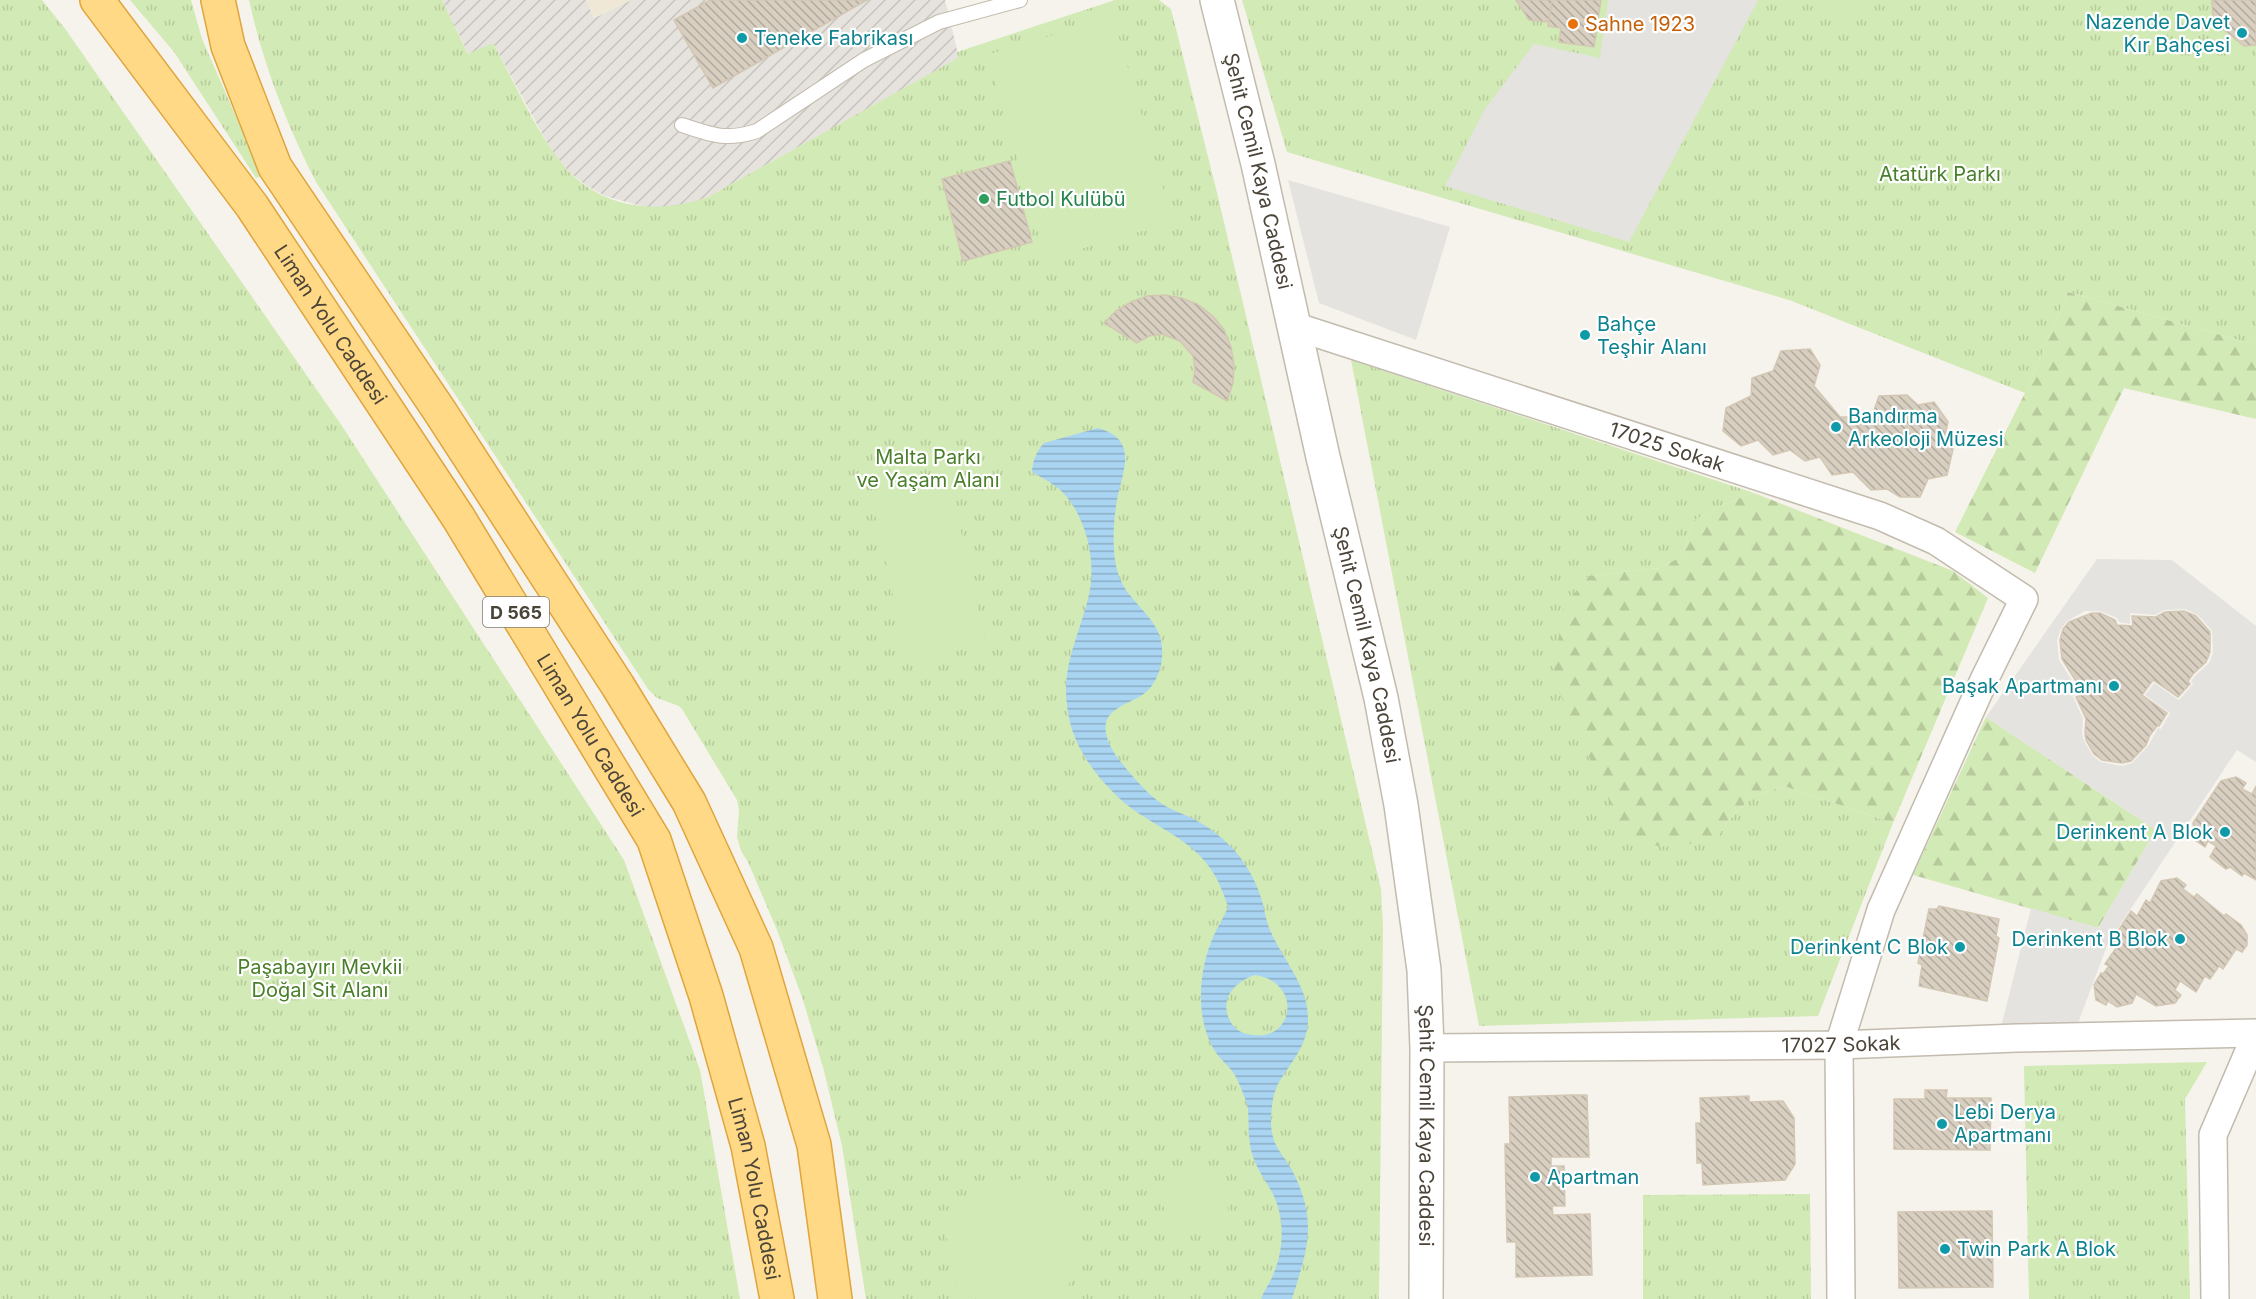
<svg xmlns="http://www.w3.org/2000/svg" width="2256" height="1299" viewBox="0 0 2256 1299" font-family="Inter,sans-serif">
<defs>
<pattern id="industrial-furrows" width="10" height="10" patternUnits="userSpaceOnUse" patternTransform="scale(1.5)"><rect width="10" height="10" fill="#e6e2dd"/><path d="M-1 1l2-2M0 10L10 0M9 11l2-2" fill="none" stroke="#c7c3be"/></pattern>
<pattern id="grass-tufts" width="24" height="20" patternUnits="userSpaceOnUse" patternTransform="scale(1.5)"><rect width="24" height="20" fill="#d2eab5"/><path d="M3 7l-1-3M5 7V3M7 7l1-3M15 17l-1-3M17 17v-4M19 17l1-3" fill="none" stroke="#b6ca9c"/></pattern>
<pattern id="forest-firs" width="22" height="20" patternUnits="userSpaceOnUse" patternTransform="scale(1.5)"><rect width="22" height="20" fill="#d2eab5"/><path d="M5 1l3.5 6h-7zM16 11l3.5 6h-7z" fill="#b6ca9c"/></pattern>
<pattern id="water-rules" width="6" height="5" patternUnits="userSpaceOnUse" patternTransform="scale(1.5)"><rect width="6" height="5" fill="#a9d4f2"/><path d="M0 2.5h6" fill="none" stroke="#8caec5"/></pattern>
<pattern id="building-back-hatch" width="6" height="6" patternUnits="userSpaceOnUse" patternTransform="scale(1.5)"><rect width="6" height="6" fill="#d8cfc1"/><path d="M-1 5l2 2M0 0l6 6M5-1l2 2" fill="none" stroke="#b1aa9e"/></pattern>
</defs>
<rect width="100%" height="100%" fill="#f6f3ec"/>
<polygon fill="url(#industrial-furrows)" points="442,0 586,0 594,18 631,0 945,0 959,58 708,197 688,204 667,208 645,207 605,196 587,186 570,173 556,157 545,139 493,43 469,55"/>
<polygon fill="#efe8d6" points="586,0 631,0 594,18"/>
<g fill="url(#grass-tufts)">
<polygon points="0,0 42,0 66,30 342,426 624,860 700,1070 740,1299 0,1299"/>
<polygon points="130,0 191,0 202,39 262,176 256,178 174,52"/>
<path d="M249,0H442L468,54L493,43C513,80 531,121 556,156C592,207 652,217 708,197L958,58L957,52L1115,0H1159L1171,9L1218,197L1381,889L1383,928L1379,1299H866L842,1146L824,1071L803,1000L777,930L748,862L741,851L737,837L739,810L737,800L682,709L679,706L657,698L648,689L316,182C286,123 263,64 249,0Z"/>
<polygon points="1242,0 2256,0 2256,345 2068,292 2025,393 1789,300 1287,152"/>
<polygon points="1351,360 1754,493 1722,505 1693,521 1682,556 1660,568 1588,576 1717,837 1731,818 1753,796 1784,786 1893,823 1818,1016 1479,1026"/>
<polygon points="2207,1062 2185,1099 2190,1299 2029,1299 2024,1066"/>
<polygon points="1810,1194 1811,1299 1643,1299 1643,1195"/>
</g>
<g fill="url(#forest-firs)">
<polygon points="2068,292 2256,345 2256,419 2124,388 2035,573 1955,532 2025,393"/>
<polygon points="1754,493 1953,571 1988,598 1893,823 1784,786 1753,796 1731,818 1717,837 1677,847 1629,844 1553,679 1563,608 1588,576 1660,568 1682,556 1693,521 1722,505"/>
<polygon points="1986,717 2156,830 2098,928 1913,875"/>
</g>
<g fill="#d2eab5">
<polygon points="1800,0 1862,0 1854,21"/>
<polygon points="1113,17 1173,222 1046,259 987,55"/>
<polygon points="948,473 986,644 908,662 870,491"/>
<polygon points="1217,1168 1232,1223 1172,1239 1158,1184"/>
<polygon points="1027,1177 1073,1206 1085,1258 1060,1299 976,1299 958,1288 946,1235 974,1189"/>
</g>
<g fill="#e5e3e0" fill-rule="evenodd">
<polygon points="1608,0 1758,0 1629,242 1445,186 1485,109 1534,44 1600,58"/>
<polygon points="1288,180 1450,227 1416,340 1319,303"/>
<path d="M2097,559L2172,560L2256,626V762L2237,750L2108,943L2077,1026L2001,1027L2031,908L2098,928L2156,830L1986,717ZM2185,609L2198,615L2212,631L2213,653L2209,663L2195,676L2191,681L2193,684L2179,700L2154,683L2145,695L2170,713L2161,729L2158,728L2148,746L2132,763L2122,766L2101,762L2093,756L2084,741L2082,733L2083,719L2073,696L2080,693L2059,660L2057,640L2061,629L2067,621L2085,611H2100L2117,618L2119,622L2130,624V613L2155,615L2164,610Z"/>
</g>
<path fill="url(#water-rules)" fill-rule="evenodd" d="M1098,428C1139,440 1123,469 1117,500C1114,516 1113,534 1114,551C1115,565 1118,578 1126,590C1145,616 1168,628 1161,665C1158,677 1152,689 1142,695C1125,706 1099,710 1107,737C1110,750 1121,762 1129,772C1138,782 1147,793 1158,801C1171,811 1186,814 1199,822C1213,830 1225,840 1235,851C1247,865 1257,883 1262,901C1265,911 1266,921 1270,930C1284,963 1314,991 1307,1030C1303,1051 1288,1066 1278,1084C1272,1096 1271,1112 1271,1124C1272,1146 1282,1153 1292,1170C1318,1221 1308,1248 1292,1299H1261C1264,1290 1270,1283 1273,1275C1284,1251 1285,1218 1273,1194C1265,1179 1255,1167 1251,1150C1248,1136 1249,1122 1248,1109C1246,1099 1241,1088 1237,1079C1232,1067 1218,1059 1212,1046C1195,1014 1199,968 1214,935C1218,926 1224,917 1228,907C1222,888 1215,871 1200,856C1179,834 1149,823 1126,804C1102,784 1077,753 1070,722C1058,672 1076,645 1088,599C1097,565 1088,522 1066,496C1057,485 1044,479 1032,472C1033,460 1036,452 1044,443ZM1255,975C1303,982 1294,1041 1253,1035C1242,1034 1235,1030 1230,1021C1219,999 1234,982 1255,975Z"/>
<g fill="url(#building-back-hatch)" stroke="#d3c7b4" stroke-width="1.5">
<polygon points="710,0 867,0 713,88 674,20"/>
<polygon points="1516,0 1552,0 1549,22 1529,20"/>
<polygon points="1552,0 1601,0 1594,47 1559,42 1561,28 1548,26"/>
<polygon points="2212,0 2256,0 2256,45 2244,46 2213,21"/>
<polygon points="1010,161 1032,242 963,261 942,179"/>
<polygon points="1165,295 1181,298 1197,304 1213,316 1224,330 1231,347 1234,365 1233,383 1227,401 1193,382 1195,369 1193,356 1180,341 1162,334 1149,336 1137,343 1104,323 1116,311 1131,302 1147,296"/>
<polygon points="1810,349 1820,365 1814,386 1840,417 1854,417 1873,413 1879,396 1907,395 1918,405 1934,402 1948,422 1944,439 1953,449 1947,475 1928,479 1920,497 1900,497 1887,489 1871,490 1853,472 1832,475 1820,457 1805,461 1790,450 1773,455 1758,440 1741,446 1723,431 1726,408 1751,396 1752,378 1773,371 1781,351"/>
<polygon points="2184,611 2196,616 2210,632 2210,652 2206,662 2193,674 2188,681 2190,684 2178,697 2153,680 2142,695 2167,713 2159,726 2158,725 2150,735 2146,745 2131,761 2122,763 2102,760 2094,754 2086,740 2085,733 2086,719 2076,697 2084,694 2062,659 2060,640 2063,629 2069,622 2092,613 2100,613 2115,620 2117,625 2133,626 2132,616 2156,617 2165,612"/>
<polygon points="2236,777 2246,783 2242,789 2252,794 2256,786 2256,880 2244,873 2242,876 2230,867 2226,869 2210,857 2216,846 2208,841 2205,847 2195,840 2193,823 2221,781"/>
<polygon points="2177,878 2186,885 2183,889 2194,897 2197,894 2224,916 2226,914 2241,925 2247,935 2247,945 2242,952 2236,949 2223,969 2219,966 2210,979 2205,976 2196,992 2180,981 2175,990 2181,995 2175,1003 2156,1006 2136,994 2132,1003 2117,1007 2108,1001 2106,1005 2096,1000 2094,985 2101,973 2103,974 2109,966 2105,964 2116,948 2110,943 2131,911 2137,916 2146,900 2150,903 2161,881"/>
<polygon points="1939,906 1999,919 1996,936 1999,938 1987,1001 1919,986 1922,965 1918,963 1929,909 1937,909"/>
<polygon points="1925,1090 1947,1090 1946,1098 1991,1098 1990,1150 1894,1149 1894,1099 1925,1099"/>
<polygon points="1571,1095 1587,1095 1589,1157 1551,1157 1551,1166 1564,1166 1565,1206 1552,1206 1553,1215 1590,1214 1592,1275 1516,1277 1516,1242 1507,1242 1505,1144 1510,1144 1509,1097"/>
<polygon points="1749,1096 1749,1102 1783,1101 1794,1118 1795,1164 1785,1180 1703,1185 1702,1163 1697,1163 1696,1123 1701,1123 1700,1098"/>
<polygon points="1992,1211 1993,1287 1899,1288 1898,1212"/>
</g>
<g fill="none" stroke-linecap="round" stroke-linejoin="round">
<defs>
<path id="service" d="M682,125C711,135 727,141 757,131L864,60L939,22L1020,0"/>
<g id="minor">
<path id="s1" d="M1294,326L1880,516L1936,541L2024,599L1984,680L1881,910L1839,1045L1841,1299"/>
<path id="s2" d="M1427,1048L1839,1045L2017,1038L2256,1033"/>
<polyline points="2215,1299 2213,1135 2256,1035"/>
</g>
<g id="tertiary">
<path id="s3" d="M1217,0L1258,164L1323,457L1381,698L1401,805L1424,970L1427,1048L1426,1299"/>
</g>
<g id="trunk">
<path id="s4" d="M97,0L252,206L458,517L654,840L706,996L748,1146L777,1299"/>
<polyline points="218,0 228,46 275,167 439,410 618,686 689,802 756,948 814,1145 835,1299"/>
</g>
</defs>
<use href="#service" stroke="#c2bbae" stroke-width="16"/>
<use href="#minor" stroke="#c2bbae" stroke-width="30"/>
<use href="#tertiary" stroke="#c2bbae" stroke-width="36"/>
<use href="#trunk" stroke="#e0a43c" stroke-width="36"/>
<use href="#service" stroke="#fff" stroke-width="14"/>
<use href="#minor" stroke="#fff" stroke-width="27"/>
<use href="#tertiary" stroke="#fff" stroke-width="33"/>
<use href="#trunk" stroke="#ffd985" stroke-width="33"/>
</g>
<circle fill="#e8710a" stroke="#fff" stroke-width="2" cx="1573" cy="24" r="6"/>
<g fill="#0f9aa8" stroke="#fff" stroke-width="2">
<circle cx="2242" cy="33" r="6"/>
<circle cx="742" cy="38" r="6"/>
<circle cx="1585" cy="335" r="6"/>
<circle cx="1836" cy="427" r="6"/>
<circle cx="2114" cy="686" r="6"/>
<circle cx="2225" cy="832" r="6"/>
<circle cx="2180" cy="939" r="6"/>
<circle cx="1960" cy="947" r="6"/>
<circle cx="1942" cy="1124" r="6"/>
<circle cx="1535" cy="1177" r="6"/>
<circle cx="1945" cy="1249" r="6"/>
</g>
<circle fill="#2e9e5b" stroke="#fff" stroke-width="2" cx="984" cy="199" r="6"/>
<g text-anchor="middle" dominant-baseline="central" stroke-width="4.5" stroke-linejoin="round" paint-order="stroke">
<rect fill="#fff" stroke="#817c74" stroke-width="1.5" x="483" y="597" width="66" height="30" rx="4.5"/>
<g font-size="18" font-weight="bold" fill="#4b4439">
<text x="516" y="612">D 565</text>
</g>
<g font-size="20" fill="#0d838f" stroke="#fff" text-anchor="start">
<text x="2230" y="22" text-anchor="end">Nazende Davet<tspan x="2230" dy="23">Kır Bahçesi</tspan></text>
<text x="754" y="38">Teneke Fabrikası</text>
<text x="1597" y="324">Bahçe<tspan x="1597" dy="23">Teşhir Alanı</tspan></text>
<text x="1848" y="416">Bandırma<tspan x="1848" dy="23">Arkeoloji Müzesi</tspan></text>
<text x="2102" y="686" text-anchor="end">Başak Apartmanı</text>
<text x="2213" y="832" text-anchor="end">Derinkent A Blok</text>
<text x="2168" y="939" text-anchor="end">Derinkent B Blok</text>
<text x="1948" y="947" text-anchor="end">Derinkent C Blok</text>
<text x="1954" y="1112">Lebi Derya<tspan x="1954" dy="23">Apartmanı</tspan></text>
<text x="1547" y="1177">Apartman</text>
<text x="1957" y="1249">Twin Park A Blok</text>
</g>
<g font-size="20" fill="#c56008" stroke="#fff" text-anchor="start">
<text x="1585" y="24">Sahne 1923</text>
</g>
<g font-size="20" fill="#4b4439" stroke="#fff">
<text stroke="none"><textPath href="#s3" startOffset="176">Şehit Cemil Kaya Caddesi</textPath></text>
<text stroke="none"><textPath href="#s4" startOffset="400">Liman Yolu Caddesi</textPath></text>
<text stroke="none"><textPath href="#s1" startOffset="392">17025 Sokak</textPath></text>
<text stroke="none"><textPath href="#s3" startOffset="662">Şehit Cemil Kaya Caddesi</textPath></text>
<text stroke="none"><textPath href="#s4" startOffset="886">Liman Yolu Caddesi</textPath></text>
<text stroke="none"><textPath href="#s2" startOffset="414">17027 Sokak</textPath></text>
<text stroke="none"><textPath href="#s3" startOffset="1148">Şehit Cemil Kaya Caddesi</textPath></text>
<text stroke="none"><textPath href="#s4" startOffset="1372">Liman Yolu Caddesi</textPath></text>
</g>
<g font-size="20" fill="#4a7f2a" stroke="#fff">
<text x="1940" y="174">Atatürk Parkı</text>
<text x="928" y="457">Malta Parkı<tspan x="928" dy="23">ve Yaşam Alanı</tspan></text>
<text x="320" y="967">Paşabayırı Mevkii<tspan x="320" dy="23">Doğal Sit Alanı</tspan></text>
</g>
<g font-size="20" fill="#27864d" stroke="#fff" text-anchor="start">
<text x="996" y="199">Futbol Kulübü</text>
</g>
</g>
</svg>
